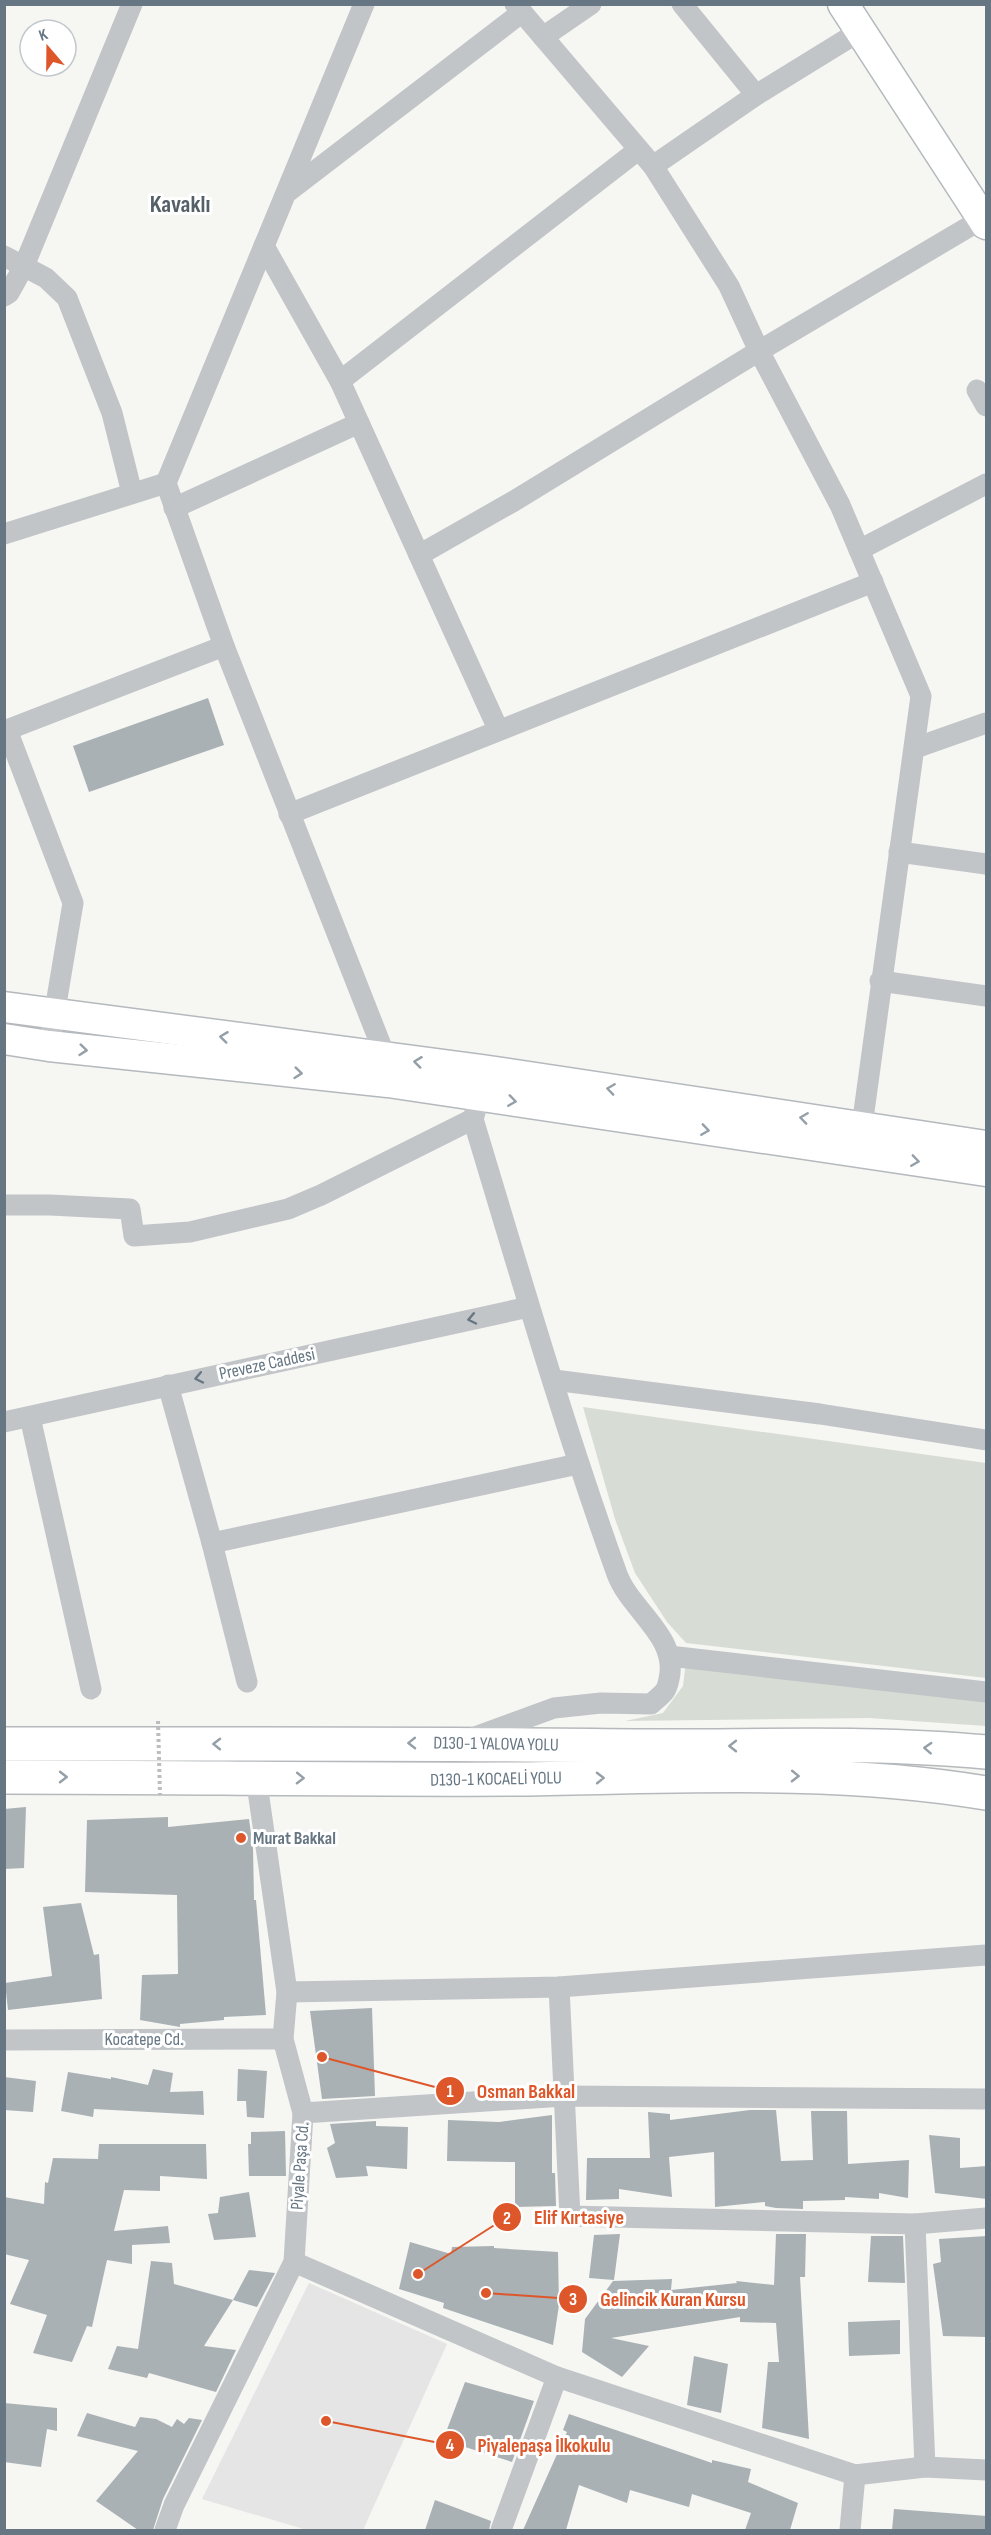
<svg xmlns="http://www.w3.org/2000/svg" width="991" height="2535" viewBox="0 0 991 2535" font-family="'Sofia Sans Condensed',sans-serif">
<rect width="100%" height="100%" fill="#f6f6f3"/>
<polygon fill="#e4e5e4" points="309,2283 447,2344 363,2530 307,2530 202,2499"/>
<g fill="#d7ddd4">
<polygon points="583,1407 986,1463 986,1678 686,1643 667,1622 635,1573 615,1519"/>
<polygon points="686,1662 986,1700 986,1726 869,1718 625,1721 663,1713 683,1686"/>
</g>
<g fill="#a9b1b5">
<polygon points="208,698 224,745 89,792 73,746"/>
<polygon points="26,1807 24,1868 4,1869 4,1809"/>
<polygon points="168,1817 168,1827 249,1819 253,1848 254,1900 256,1900 266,2015 224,2017 224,2020 180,2024 180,2027 140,2020 142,1975 178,1974 177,1895 85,1892 87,1820"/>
<polygon points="81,1903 94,1955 99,1954 102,1999 8,2010 5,1983 52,1976 43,1907"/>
<polygon points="372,2008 375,2096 322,2099 310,2011"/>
<polygon points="153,2069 173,2073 170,2092 203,2091 204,2115 94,2109 93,2117 61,2111 68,2072 111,2079 111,2077 148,2085"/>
<polygon points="238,2069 267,2071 264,2118 247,2117 246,2101 237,2101"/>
<polygon points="4,2077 36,2081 33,2112 4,2110"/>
<polygon points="750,2110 776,2110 781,2161 813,2160 811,2111 847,2111 848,2164 909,2160 908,2198 879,2193 879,2199 845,2197 845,2200 803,2201 803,2209 776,2208 765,2206 765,2202 715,2207 714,2152 669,2157 672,2197 619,2189 619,2199 586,2200 587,2158 650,2158 648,2112 670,2114 670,2120"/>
<polygon points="552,2115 552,2173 555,2173 556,2206 515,2207 515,2162 447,2161 448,2120 499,2122"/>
<polygon points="376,2121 376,2126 408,2127 407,2169 366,2166 368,2176 336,2178 327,2148 335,2143 330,2124"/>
<polygon points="285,2131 286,2176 249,2176 248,2144 251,2144 251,2132"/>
<polygon points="929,2135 960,2138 960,2168 987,2166 987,2199 935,2193"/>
<polygon points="99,2144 206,2144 207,2179 160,2176 160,2191 124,2190 114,2231 168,2226 170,2243 132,2245 132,2264 107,2260 92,2327 87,2326 72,2362 33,2353 47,2315 10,2304 29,2260 4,2254 4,2197 44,2204 45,2182 48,2183 53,2158 98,2159"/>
<polygon points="249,2192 256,2237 214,2240 208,2214 218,2213 220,2197"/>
<polygon points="620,2234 614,2280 589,2278 594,2235"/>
<polygon points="776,2234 806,2234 805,2277 800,2277 809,2439 762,2428 768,2362 779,2362 776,2323 740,2322 740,2317 611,2338 649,2346 622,2377 582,2352 585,2319 613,2281 672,2279 671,2290 737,2283 736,2281 774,2285"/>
<polygon points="871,2236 903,2236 905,2283 868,2282"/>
<polygon points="987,2236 987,2337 943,2336 933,2264 941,2262 939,2239"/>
<polygon points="410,2242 451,2254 452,2247 494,2246 494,2248 558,2252 559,2305 553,2345 443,2308 444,2303 399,2289"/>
<polygon points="151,2261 172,2263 174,2284 233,2300 204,2346 236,2350 216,2392 149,2373 147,2378 108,2369 117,2346 138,2349"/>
<polygon points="249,2270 275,2273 257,2307 233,2300"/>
<polygon points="900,2320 900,2354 849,2356 848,2322"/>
<polygon points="694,2356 728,2364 721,2413 687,2405"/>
<polygon points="465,2382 534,2401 512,2462 443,2440"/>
<polygon points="4,2403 57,2408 57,2431 47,2429 41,2467 4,2462"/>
<polygon points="87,2413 135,2427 140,2417 156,2419 172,2427 177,2419 184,2424 189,2418 202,2420 163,2499 153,2530 138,2530 96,2501 138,2451 77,2436"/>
<polygon points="569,2414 712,2463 712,2460 751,2469 748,2482 798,2503 790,2530 745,2530 751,2513 692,2494 689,2507 630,2490 627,2503 579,2485 566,2530 523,2530 567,2432 563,2430"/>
<polygon points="435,2500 491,2521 489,2530 425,2530"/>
<polygon points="894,2509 987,2516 987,2530 892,2530"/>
</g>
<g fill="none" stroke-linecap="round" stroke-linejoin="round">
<defs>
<g id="secondary">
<polyline points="843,4 986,224"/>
<polyline points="4,1007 482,1070 986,1146"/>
<polyline points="4,1039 49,1046 388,1082 986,1171"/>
</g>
<g id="highway">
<path d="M4,1744C215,1744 426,1743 636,1746C753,1747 870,1741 986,1752"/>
<path d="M4,1777C174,1777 344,1780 513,1779C671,1777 831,1767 986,1793"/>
</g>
</defs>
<use href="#secondary" stroke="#b4b9bd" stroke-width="33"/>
<use href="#highway" stroke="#b6b9bc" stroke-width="36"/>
<g stroke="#c1c5c8" stroke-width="21">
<polyline points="364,4 166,483 224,646 386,1058 387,1067"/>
<polyline points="515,4 653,166 729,286 759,351 840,505 921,696 862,1126"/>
<polyline points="682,4 756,95"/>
<polyline points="543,37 591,4"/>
<polyline points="653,166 756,95 860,31"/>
<polyline points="289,191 521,13"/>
<polyline points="264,246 340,381 498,729"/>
<polyline points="4,256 46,278 67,298 112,413 132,493"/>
<polyline points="4,296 9,293 24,266 132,4"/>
<polyline points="340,381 638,150"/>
<polyline points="977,390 986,406"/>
<polyline points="174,508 359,423"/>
<polyline points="4,534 166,483"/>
<polyline points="859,550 986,484"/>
<polyline points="419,555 514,501 759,351 982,219"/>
<polyline points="7,730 73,903 49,1046"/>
<polyline points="4,731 224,646"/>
<polyline points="915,748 986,723"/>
<polyline points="289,814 873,582"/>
<polyline points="899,852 986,864"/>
<polyline points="880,981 986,996"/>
<polyline points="4,1205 50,1205 130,1209 134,1236 190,1232 288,1209 321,1195 473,1119"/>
<polyline points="554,1380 820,1414 986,1440"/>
<polyline points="168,1385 212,1543 578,1464"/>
<polyline points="30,1417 91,1689"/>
<polyline points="4,1422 529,1307"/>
<polyline points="212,1543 247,1682"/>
<polyline points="669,1656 986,1692"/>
<path d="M472,1738L554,1708L601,1703L651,1704C655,1700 661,1696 664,1692C667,1689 668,1684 669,1679C679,1637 630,1610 617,1574C563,1424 519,1271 473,1119L480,1096L481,1082"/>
<polyline points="559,1987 570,2216 915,2224 986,2218"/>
<polyline points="287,1992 559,1987 986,1955"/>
<polyline points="4,2040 283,2039"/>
<polyline points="303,2113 564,2096 986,2099"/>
<polyline points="915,2224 925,2467"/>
<polyline points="294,2262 557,2377 855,2475 925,2467 986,2470"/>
<polyline points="165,2530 174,2505 294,2262 303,2113 283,2039 287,1992 256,1777"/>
<polyline points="501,2530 557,2377"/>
<polyline points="850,2530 855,2475"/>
</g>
<use href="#secondary" stroke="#fff" stroke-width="30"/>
<use href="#highway" stroke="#fff" stroke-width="33"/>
<polyline stroke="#bbbdbf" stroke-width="4" stroke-dasharray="3 3" stroke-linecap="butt" points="158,1721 160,1795"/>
</g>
<defs><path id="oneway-chevron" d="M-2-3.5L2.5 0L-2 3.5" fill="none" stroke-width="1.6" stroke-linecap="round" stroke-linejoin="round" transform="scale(1.5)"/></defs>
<g stroke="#949fa8">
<use href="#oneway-chevron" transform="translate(224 1037) rotate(-173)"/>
<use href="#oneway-chevron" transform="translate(83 1050) rotate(6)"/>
<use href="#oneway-chevron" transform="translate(418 1062) rotate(-173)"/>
<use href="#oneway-chevron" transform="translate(298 1073) rotate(6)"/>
<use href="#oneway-chevron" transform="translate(611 1089) rotate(-172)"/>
<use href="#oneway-chevron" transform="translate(512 1101) rotate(8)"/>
<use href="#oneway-chevron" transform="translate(804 1118) rotate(-172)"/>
<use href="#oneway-chevron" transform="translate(705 1130) rotate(8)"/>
<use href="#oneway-chevron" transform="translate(915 1161) rotate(8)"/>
<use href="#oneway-chevron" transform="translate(412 1743) rotate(179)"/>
<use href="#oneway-chevron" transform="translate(217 1744) rotate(-179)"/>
<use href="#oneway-chevron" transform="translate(733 1746) rotate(180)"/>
<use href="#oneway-chevron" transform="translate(928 1748) rotate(-177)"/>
<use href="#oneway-chevron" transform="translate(795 1776) rotate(1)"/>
<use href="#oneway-chevron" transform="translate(63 1777)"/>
<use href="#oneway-chevron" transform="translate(300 1778) rotate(1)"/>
<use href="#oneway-chevron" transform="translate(600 1778) rotate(-1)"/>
</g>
<g stroke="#667683">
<use href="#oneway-chevron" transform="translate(472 1319) rotate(168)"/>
<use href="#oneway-chevron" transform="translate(199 1378) rotate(168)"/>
</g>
<circle fill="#dd572b" stroke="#fff" stroke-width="2" cx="241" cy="1838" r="6"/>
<g text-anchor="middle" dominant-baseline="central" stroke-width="6" stroke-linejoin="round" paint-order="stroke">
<g font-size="18" fill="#667683" stroke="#fff">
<text transform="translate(267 1364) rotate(-12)">Preveze Caddesi</text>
<text transform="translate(496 1744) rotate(1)">D130-1 YALOVA YOLU</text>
<text transform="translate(496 1779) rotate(-1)">D130-1 KOCAELİ YOLU</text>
<text x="144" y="2039">Kocatepe Cd.</text>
<text transform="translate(300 2166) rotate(-86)">Piyale Paşa Cd.</text>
</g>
<g font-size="18" font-weight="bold" fill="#667683" stroke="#fff" text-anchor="start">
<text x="253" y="1838">Murat Bakkal</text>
</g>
<g font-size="24" font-weight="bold" fill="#545f68" stroke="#fff">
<text x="180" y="204">Kavaklı</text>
</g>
</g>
<path fill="none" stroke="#dd572b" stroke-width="2" d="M322 2057L450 2091M418 2274L507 2217M486 2293L573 2299M326 2421L450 2445"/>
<g fill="#dd572b" stroke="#fff" stroke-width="2">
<circle cx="322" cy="2057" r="6"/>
<circle cx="418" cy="2274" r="6"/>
<circle cx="486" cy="2293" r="6"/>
<circle cx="326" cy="2421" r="6"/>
<circle cx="450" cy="2091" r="15"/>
<circle cx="507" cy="2217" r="15"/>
<circle cx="573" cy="2299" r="15"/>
<circle cx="450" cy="2445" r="15"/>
</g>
<g font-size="18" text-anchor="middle" font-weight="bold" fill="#fff">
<text x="450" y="2097">1</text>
<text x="507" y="2224">2</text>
<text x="573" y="2305">3</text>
<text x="450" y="2451">4</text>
</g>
<g font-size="20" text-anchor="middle" font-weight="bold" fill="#dd572b" stroke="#fff" stroke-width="6" stroke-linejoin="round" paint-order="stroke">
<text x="526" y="2098">Osman Bakkal</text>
<text x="579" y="2224">Elif Kırtasiye</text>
<text x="673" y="2306">Gelincik Kuran Kursu</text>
<text x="544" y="2452">Piyalepaşa İlkokulu</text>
</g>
<rect width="991" height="2535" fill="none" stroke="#667683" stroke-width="12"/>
<g transform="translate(48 48) rotate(340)"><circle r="28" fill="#ffffff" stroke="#c2c8cd" stroke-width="1.5"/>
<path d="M0-4.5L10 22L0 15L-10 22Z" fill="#dd572b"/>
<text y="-9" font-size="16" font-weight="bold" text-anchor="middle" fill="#667683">K</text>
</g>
</svg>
